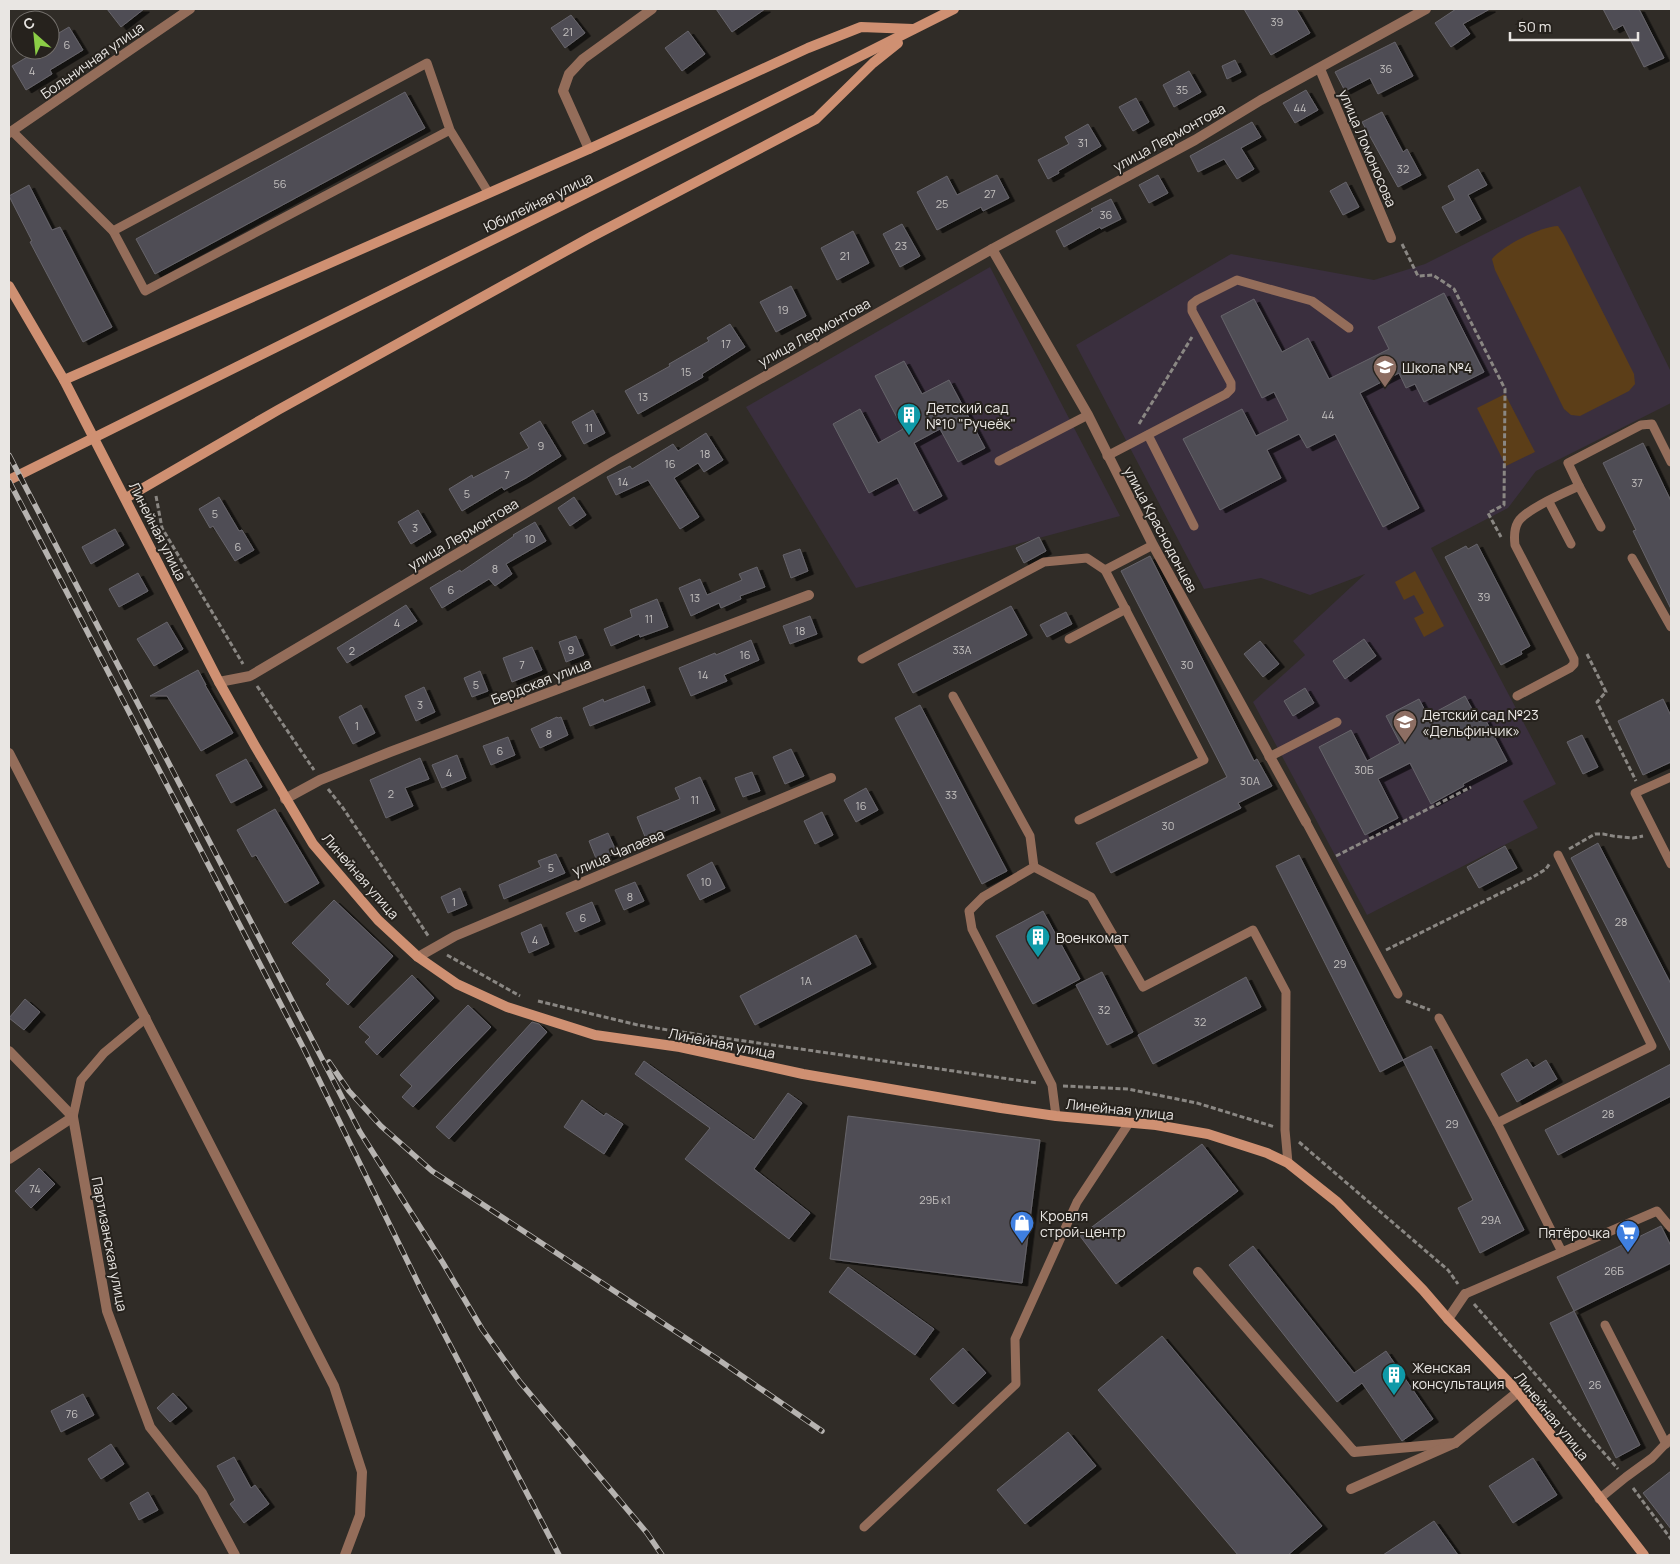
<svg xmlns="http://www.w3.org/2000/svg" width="1680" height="1564" viewBox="0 0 1680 1564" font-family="Manrope,sans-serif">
<defs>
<filter id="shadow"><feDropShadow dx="5.5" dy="3" stdDeviation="0" flood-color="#0009"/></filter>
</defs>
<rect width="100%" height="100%" fill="#302c27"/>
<g fill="#3a2f3e">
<polygon points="1580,186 1671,372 1671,403 1536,471 1508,508 1431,548 1556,784 1523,801 1538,828 1367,915 1253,702 1305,655 1293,641 1365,574 1310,595 1261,578 1204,589 1076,345 1231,254 1374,280 1425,264"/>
<polygon points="990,267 1120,516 856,588 746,407"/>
</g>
<g fill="#5c3e18">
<path d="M1558,226L1564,235L1634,374L1635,384L1629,391L1580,416L1571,415L1564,409L1495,270L1492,259C1503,245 1540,227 1558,226Z"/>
<polygon points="1505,394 1535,452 1506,466 1477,408"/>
<polygon points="1415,571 1444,626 1424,637 1414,618 1424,613 1414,595 1404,600 1395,582"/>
</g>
<g fill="#504e54" stroke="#66646b" filter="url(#shadow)">
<polygon points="107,9 144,9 121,27"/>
<polygon points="716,9 765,9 732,32"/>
<polygon points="1244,9 1296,9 1310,33 1271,55"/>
<polygon points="1456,9 1490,9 1463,24 1470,34 1451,47 1435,23"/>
<polygon points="1603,9 1639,9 1664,58 1644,67 1623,25 1614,30"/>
<polygon points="571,15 585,33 565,48 551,28"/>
<polygon points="69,27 83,50 50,70 52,74 26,90 12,66 39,50 50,50 50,44 54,41 52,37"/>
<polygon points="688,31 705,54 682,71 665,48"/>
<polygon points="1395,42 1413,76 1378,94 1370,78 1345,91 1335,72"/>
<polygon points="1235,60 1241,72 1227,79 1222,66"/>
<polygon points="1189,71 1201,92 1174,107 1163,85"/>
<polygon points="1306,90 1318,110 1295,123 1283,103"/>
<polygon points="405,92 425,128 155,274 136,239"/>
<polygon points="1136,98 1149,122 1133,131 1119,107"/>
<polygon points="1382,112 1403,152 1407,149 1421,175 1398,187 1362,122"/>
<polygon points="1252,122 1261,137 1241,148 1254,169 1237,179 1224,159 1198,172 1190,156"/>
<polygon points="1088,124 1101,146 1058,171 1059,173 1048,179 1038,160 1069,144 1065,137"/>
<polygon points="1478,169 1487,185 1468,195 1481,219 1456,233 1442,207 1455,200 1448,186"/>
<polygon points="997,175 1009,198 983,211 981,207 937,230 917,192 947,176 957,195"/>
<polygon points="1158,175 1168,193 1149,203 1139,185"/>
<polygon points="1346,182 1359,207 1343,215 1330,191"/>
<polygon points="29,185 52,230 60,227 112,327 83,342 30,242 32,241 9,196"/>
<polygon points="1111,199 1121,219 1101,229 1100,227 1064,247 1056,231 1093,211 1091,209"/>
<polygon points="902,224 920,256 900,267 883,234"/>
<polygon points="853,231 869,263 837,280 821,248"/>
<polygon points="791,286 806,316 776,332 760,302"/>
<polygon points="1444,293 1484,372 1424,402 1415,384 1406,388 1399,373 1360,393 1419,508 1383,527 1335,434 1307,448 1299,434 1267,450 1281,478 1220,510 1183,439 1242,409 1256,436 1288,420 1274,392 1262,398 1221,316 1254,299 1282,352 1308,338 1329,379 1389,349 1378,327"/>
<polygon points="730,324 745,347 702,374 703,377 638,414 625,391 670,366 669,364 709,341 707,338"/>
<polygon points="904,361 922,394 949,380 985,448 958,462 940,429 914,443 942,496 914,511 897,478 869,493 833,424 860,409 878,443 903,429 875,376"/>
<polygon points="593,410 605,433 584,444 572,422"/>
<polygon points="540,421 561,456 526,478 504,490 502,487 462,511 449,489 472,475 473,478 529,448 520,433"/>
<polygon points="706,433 723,460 704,472 698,463 674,478 699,517 680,529 648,480 616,495 607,477 630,466 632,469 673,444 678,451"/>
<polygon points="1643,443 1671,501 1671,609 1633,531 1636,530 1603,463"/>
<polygon points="219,497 239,531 242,530 254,550 235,561 213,526 210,528 199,509"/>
<polygon points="574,497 586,515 570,526 558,508"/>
<polygon points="418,510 431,532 411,544 398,522"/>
<polygon points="535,522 546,541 506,564 512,574 495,586 489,579 442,608 430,588 460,570 461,572 514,536 513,535"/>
<polygon points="115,529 124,545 91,564 82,547"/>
<polygon points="1039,537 1046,551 1024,563 1016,548"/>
<polygon points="1477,544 1530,646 1521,651 1522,654 1501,665 1445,557 1466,546 1468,549"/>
<polygon points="800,549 808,571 791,578 783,555"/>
<polygon points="1150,556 1254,761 1257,759 1272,786 1238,803 1241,808 1111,873 1096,843 1227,777 1121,571"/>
<polygon points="757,567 765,587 740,596 741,599 721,608 719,603 691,616 679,588 700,579 707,595 742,580 739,574"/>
<polygon points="138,573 148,591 119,607 109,589"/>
<polygon points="657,599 668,627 640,637 639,634 611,646 604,629 632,617 630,610"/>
<polygon points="406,605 417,621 347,663 337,648"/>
<polygon points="1011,606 1027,635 913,693 898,664"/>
<polygon points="1066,612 1072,624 1047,637 1040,625"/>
<polygon points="810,616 817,634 790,644 783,626"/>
<polygon points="167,622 183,649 154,666 137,639"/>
<polygon points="576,636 584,655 566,662 559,642"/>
<polygon points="1364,639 1376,656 1345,679 1333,661"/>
<polygon points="751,640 759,660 724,675 727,681 691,696 679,668 715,653 716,655"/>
<polygon points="1260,641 1279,664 1263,677 1244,654"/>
<polygon points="532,647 542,670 512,682 503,658"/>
<polygon points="198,670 206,685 205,685 233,733 201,751 167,696 150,696"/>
<polygon points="480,671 488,691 472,697 464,678"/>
<polygon points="644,686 650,702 590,726 583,708 603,699 604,702"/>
<polygon points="424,687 435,712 416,721 405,696"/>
<polygon points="1305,688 1314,703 1293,716 1284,701"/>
<polygon points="1465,696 1479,722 1485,719 1507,761 1463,784 1464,786 1431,804 1410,763 1378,779 1398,818 1365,835 1319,747 1351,730 1367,761 1400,743 1386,716 1419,699 1428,716"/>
<polygon points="1663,699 1671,716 1671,762 1643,775 1618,721"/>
<polygon points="361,705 375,733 353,744 339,717"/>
<polygon points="920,705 1007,871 982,884 895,718"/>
<polygon points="557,717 558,718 561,717 568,735 540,748 531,729"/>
<polygon points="1582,735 1598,767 1583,774 1567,742"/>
<polygon points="508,737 515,755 491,765 483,746"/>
<polygon points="791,749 804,776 785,784 773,757"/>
<polygon points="457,755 466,778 442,788 432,765"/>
<polygon points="420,758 429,779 405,788 413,806 386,818 370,780"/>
<polygon points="246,759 262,787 231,803 216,775"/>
<polygon points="752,772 760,791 743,797 735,778"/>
<polygon points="700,777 715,810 646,839 637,817 680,799 675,788"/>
<polygon points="866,788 878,810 856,822 844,800"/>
<polygon points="275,809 319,883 285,903 256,855 252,857 237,830"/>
<polygon points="822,812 833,835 815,844 804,821"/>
<polygon points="608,833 617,853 597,861 589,841"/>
<polygon points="1598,843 1671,984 1671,1052 1571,858"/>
<polygon points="1505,846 1517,868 1479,888 1467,867"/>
<polygon points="556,854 565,873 504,899 499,885 541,867 538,861"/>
<polygon points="1299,855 1403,1060 1380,1072 1276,866"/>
<polygon points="712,862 725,888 700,900 687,875"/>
<polygon points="635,882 644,901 624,910 615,890"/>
<polygon points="460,888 467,905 448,913 441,897"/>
<polygon points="334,900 393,956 348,1005 326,984 330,980 292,943"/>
<polygon points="592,902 600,921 575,932 566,913"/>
<polygon points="1043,911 1080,979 1033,1004 996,936"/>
<polygon points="541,924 549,944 529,953 521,933"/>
<polygon points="856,935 871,964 755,1025 740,996"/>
<polygon points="1102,972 1133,1032 1107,1045 1076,985"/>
<polygon points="412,975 434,998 377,1055 365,1042 370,1037 359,1027"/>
<polygon points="1246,977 1261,1007 1153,1064 1138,1035"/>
<polygon points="25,999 40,1012 24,1030 9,1018"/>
<polygon points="468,1005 491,1027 413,1107 402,1097 412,1086 400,1075"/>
<polygon points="532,1022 539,1024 547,1032 449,1139 436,1127"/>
<polygon points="1431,1046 1524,1230 1480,1253 1458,1208 1473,1200 1403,1060"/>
<polygon points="1527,1059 1533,1068 1546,1060 1557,1079 1517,1102 1501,1074"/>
<polygon points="644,1061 754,1140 788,1093 802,1103 754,1169 810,1213 789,1239 685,1159 710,1128 635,1074"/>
<polygon points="1671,1064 1671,1096 1558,1155 1545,1130"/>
<polygon points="582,1100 604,1116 606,1113 623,1124 604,1154 564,1127"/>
<polygon points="848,1116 1040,1140 1022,1283 830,1259"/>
<polygon points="1202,1144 1238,1191 1116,1284 1080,1236"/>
<polygon points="39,1168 55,1184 31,1208 15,1191"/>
<polygon points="1661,1226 1671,1246 1671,1263 1574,1311 1557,1277"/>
<polygon points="1253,1246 1354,1373 1386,1351 1433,1419 1402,1441 1362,1383 1337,1402 1229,1265"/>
<polygon points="848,1267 934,1329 915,1355 829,1292"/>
<polygon points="1574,1311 1640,1445 1616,1458 1550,1323"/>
<polygon points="1162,1336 1322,1526 1288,1555 1238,1555 1098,1390"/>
<polygon points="963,1348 986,1373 953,1404 930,1379"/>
<polygon points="173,1393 187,1408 170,1422 157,1408"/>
<polygon points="83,1394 94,1415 61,1432 51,1411"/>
<polygon points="1068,1432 1096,1466 1025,1524 997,1490"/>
<polygon points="111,1444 124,1464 101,1479 88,1459"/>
<polygon points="234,1457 251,1488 255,1485 269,1504 244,1523 230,1504 235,1500 217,1466"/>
<polygon points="1533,1458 1557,1495 1513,1523 1489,1486"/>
<polygon points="1671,1471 1671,1529 1643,1493"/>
<polygon points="148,1492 158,1510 139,1520 130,1503"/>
<polygon points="1434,1521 1458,1555 1383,1555"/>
</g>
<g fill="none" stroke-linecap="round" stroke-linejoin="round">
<g stroke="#8a8783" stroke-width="3" stroke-dasharray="5 2.5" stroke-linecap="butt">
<polyline points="1402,244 1418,276 1433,275 1454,289 1505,389 1504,505 1488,513 1501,537"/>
<polyline points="1139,424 1192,337"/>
<polyline points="156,496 162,528 243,664"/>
<polyline points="1587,654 1606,692 1597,702 1636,781"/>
<polyline points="257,686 314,770"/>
<polyline points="328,789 343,808 429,937"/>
<polyline points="1569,849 1595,834 1603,834 1613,836 1633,838 1643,836"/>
<polyline points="1336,856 1471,787"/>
<polyline points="1386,950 1533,877 1546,869 1550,863"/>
<polyline points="447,955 520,996"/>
<polyline points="538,1001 638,1025 674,1031"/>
<polyline points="1406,1001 1430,1010"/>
<polyline points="682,1032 1037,1083"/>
<polyline points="1063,1086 1128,1089 1197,1103 1275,1127"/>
<polyline points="1299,1142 1448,1270 1458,1284"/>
<polyline points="1474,1304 1618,1469"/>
<polyline points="1633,1488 1671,1539"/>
</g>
<g stroke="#946d5a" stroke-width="9">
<polyline points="450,130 145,291 113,231 427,63 450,130 488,192"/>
<polyline points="12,131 113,231"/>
<polyline points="1148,435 1194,526"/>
<polyline points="1107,456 1226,394 1231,389 1231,383 1192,311 1192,304 1197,300 1237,280 1312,301 1349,328"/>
<polyline points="999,461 1088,415"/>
<polyline points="1579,486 1601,527"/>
<polyline points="1549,502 1571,544"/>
<polyline points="1632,558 1671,627"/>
<polyline points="1069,639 1126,609"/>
<polyline points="862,659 1044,562 1087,558 1105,570 1153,545"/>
<polyline points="953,696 1030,836 1034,867 983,897 969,911 972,929 1052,1085 1056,1116"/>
<path d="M1517,696L1570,668L1574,664V659L1515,545C1514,537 1514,529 1518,522C1526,509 1564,493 1579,486L1568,463L1641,425L1652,424L1671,462"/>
<polyline points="1269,757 1337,722"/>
<polyline points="1671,777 1635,793 1671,864"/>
<polyline points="1079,820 1204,760 1105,570"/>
<polyline points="1306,822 1398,994"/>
<polyline points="1034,867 1091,897 1143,987 1253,930 1286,992 1285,1130 1288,1163"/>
<polyline points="1439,1018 1497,1123 1562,1252"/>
<polyline points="73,1117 81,1080 104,1053 146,1018"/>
<polyline points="1497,1123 1652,1046 1558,855"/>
<polyline points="1465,1294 1657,1211 1671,1228"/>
<polyline points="1605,1325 1666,1444"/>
<polyline points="1599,1499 1626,1477 1652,1458 1671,1438"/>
<polyline points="864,1527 1016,1384 1015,1339 1077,1202 1129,1123"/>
</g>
<g stroke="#946d5a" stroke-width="10">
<polyline points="1320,69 1391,238"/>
<polyline points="9,133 190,9"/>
<polyline points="589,149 563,91 569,74 583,59 652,9"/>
<polyline points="992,249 1088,415 1153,545 1306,822"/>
<polyline points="219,682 250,676 614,461 992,249 1195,140 1261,100 1426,9"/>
<polyline points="9,753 334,1386 362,1472 360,1515 345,1555"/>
<polyline points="285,799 320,780 390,752 809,595"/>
<polyline points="418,957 455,936 831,778"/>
<polyline points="9,1051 73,1117 107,1311 150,1427 202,1493 235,1555"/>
<polyline points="9,1159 73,1117"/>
<polyline points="1198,1272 1354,1452 1455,1443"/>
<polyline points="1448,1319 1465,1294"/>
<polyline points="1351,1489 1455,1443 1518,1392"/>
</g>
<g stroke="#cf9072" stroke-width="10">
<polyline points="9,286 64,380 219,682 255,746 313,844 378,920 418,957 457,984 507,1007 595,1035 680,1047 803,1074 1001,1108 1056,1116 1156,1125 1208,1134 1267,1153 1288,1163 1337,1202 1423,1290 1448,1319 1518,1392 1644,1555"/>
<polyline points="64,380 589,149 808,48 861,27 913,29"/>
<polyline points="9,480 641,166 954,9"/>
<polyline points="126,498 278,410 591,237 816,119 873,63 898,43"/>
</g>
<defs>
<g id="rail">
<polyline points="9,455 360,1132 443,1263 482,1329 520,1382 647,1533 662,1555"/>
<polyline points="9,481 304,1049 421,1289 559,1555"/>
<polyline points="329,1062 349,1091 381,1126 432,1171 716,1358 822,1431"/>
</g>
</defs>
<use href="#rail" stroke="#b6b3b0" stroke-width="5.5"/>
<use href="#rail" stroke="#26221d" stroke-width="4" stroke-dasharray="11" stroke-linecap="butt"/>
</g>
<defs>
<symbol id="school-pin" viewBox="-11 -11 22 30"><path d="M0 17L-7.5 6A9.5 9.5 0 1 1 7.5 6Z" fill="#8d6e63" stroke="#26221d"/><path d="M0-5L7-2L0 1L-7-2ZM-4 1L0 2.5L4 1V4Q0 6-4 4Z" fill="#fff"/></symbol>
<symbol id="building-pin" viewBox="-11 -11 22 30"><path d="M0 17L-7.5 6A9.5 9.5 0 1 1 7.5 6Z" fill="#0f9aa8" stroke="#26221d"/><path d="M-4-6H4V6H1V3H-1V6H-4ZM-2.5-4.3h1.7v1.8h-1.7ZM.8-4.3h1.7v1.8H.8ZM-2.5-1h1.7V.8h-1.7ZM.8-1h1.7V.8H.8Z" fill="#fff"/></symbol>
<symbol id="shop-pin" viewBox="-11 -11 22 30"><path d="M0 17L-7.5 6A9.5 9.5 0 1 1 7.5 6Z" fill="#3f7fe0" stroke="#26221d"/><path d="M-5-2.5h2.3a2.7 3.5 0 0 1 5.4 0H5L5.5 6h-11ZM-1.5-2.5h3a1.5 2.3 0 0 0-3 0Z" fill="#fff"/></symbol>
<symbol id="supermarket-pin" viewBox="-11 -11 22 30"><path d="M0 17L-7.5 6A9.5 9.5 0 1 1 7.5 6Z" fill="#3f7fe0" stroke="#26221d"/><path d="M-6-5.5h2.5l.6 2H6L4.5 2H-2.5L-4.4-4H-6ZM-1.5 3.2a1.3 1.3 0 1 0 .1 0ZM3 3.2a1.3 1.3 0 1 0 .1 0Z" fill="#fff"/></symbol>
</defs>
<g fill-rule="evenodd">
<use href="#school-pin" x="1371" y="353" width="28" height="38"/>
<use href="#building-pin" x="895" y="401" width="28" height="38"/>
<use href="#school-pin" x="1391" y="708" width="28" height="38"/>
<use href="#building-pin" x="1024" y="923" width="28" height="38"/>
<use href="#shop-pin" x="1008" y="1209" width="28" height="38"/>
<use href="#supermarket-pin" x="1614" y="1218" width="28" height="38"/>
<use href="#building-pin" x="1380" y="1361" width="28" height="38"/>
</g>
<g text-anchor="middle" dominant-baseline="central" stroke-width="4" stroke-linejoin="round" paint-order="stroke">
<g font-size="11" fill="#c3c0bf">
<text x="1277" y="21">39</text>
<text x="568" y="31">21</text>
<text x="67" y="44">6</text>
<text x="1386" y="68">36</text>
<text x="32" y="70">4</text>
<text x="1182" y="89">35</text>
<text x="1300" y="107">44</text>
<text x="1083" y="142">31</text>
<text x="1403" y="168">32</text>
<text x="280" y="183">56</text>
<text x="990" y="193">27</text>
<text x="942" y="203">25</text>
<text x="1106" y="214">36</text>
<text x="901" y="245">23</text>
<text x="845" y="255">21</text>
<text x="783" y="309">19</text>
<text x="726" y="343">17</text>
<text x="686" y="371">15</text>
<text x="643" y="396">13</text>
<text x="1328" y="414">44</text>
<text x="589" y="427">11</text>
<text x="541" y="445">9</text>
<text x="705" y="453">18</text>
<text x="670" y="463">16</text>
<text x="507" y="474">7</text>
<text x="623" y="481">14</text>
<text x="1637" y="482">37</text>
<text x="467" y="493">5</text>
<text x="215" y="513">5</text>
<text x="415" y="527">3</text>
<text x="530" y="538">10</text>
<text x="238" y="546">6</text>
<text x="495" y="568">8</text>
<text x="451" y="589">6</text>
<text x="1484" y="596">39</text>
<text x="695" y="597">13</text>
<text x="649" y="618">11</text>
<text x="397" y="622">4</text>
<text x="800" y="630">18</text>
<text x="571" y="649">9</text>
<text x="962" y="649">33А</text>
<text x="352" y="650">2</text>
<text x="745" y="654">16</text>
<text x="522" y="664">7</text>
<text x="1187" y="664">30</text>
<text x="703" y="674">14</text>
<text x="476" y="684">5</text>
<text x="420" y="704">3</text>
<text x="357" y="725">1</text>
<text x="549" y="733">8</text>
<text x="500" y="750">6</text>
<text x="1364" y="769">30Б</text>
<text x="449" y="772">4</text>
<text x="1250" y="780">30А</text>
<text x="391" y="793">2</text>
<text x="951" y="794">33</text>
<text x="695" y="799">11</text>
<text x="861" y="805">16</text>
<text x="1168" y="825">30</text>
<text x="551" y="867">5</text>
<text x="706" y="881">10</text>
<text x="630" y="896">8</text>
<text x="454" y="901">1</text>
<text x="583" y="917">6</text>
<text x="1621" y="921">28</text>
<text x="535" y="939">4</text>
<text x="1340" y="963">29</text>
<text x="806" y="980">1А</text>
<text x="1104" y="1009">32</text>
<text x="1200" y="1021">32</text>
<text x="1608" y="1113">28</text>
<text x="1452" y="1123">29</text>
<text x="35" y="1188">74</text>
<text x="935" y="1199">29Б к1</text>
<text x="1491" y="1219">29А</text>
<text x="1614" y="1270">26Б</text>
<text x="1595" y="1384">26</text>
<text x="72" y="1413">76</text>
</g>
<g font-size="14" fill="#e9e6e3" stroke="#26221d">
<text transform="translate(92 60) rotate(-35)">Больничная улица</text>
<text transform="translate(1169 137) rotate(-29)">улица Лермонтова</text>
<text transform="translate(1368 148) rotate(67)">улица Ломоносова</text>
<text transform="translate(538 202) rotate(-26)">Юбилейная улица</text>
<text transform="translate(814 332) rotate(-29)">улица Лермонтова</text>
<text transform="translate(1161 529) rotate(62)">улица Краснодонцев</text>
<text transform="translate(158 531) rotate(63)">Линейная улица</text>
<text transform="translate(463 534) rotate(-31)">улица Лермонтова</text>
<text transform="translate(541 681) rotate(-21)">Бердская улица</text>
<text transform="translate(618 852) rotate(-23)">улица Чапаева</text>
<text transform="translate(361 876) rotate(49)">Линейная улица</text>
<text transform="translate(722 1043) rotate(11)">Линейная улица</text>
<text transform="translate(1120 1109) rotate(6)">Линейная улица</text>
<text transform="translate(110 1244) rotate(79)">Партизанская улица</text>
<text transform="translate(1552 1416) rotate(51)">Линейная улица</text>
</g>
<g font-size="14" fill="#e9e6e3" stroke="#26221d" text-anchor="start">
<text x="1402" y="367">Школа №4</text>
<text x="926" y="407">Детский сад<tspan x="926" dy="16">№10 "Ручеёк"</tspan></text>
<text x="1422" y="714">Детский сад №23<tspan x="1422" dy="16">«Дельфинчик»</tspan></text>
<text x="1056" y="937">Военкомат</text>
<text x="1040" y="1215">Кровля<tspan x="1040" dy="16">строй-центр</tspan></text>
<text x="1610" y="1232" text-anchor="end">Пятёрочка</text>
<text x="1412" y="1367">Женская<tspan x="1412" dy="16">консультация</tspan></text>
</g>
</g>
<rect width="1680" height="1564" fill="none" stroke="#e9e6e3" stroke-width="20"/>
<g transform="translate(35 35) rotate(333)"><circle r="24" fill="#26221d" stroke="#74706c"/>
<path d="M0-4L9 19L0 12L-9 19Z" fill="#8bce46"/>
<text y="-8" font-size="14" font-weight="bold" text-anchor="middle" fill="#e9e6e3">С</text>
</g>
<path d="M1510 32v8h128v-8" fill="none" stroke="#e9e6e3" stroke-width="2.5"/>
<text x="1518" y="32" font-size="15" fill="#e9e6e3" stroke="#26221d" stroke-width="4" paint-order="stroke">50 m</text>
</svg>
